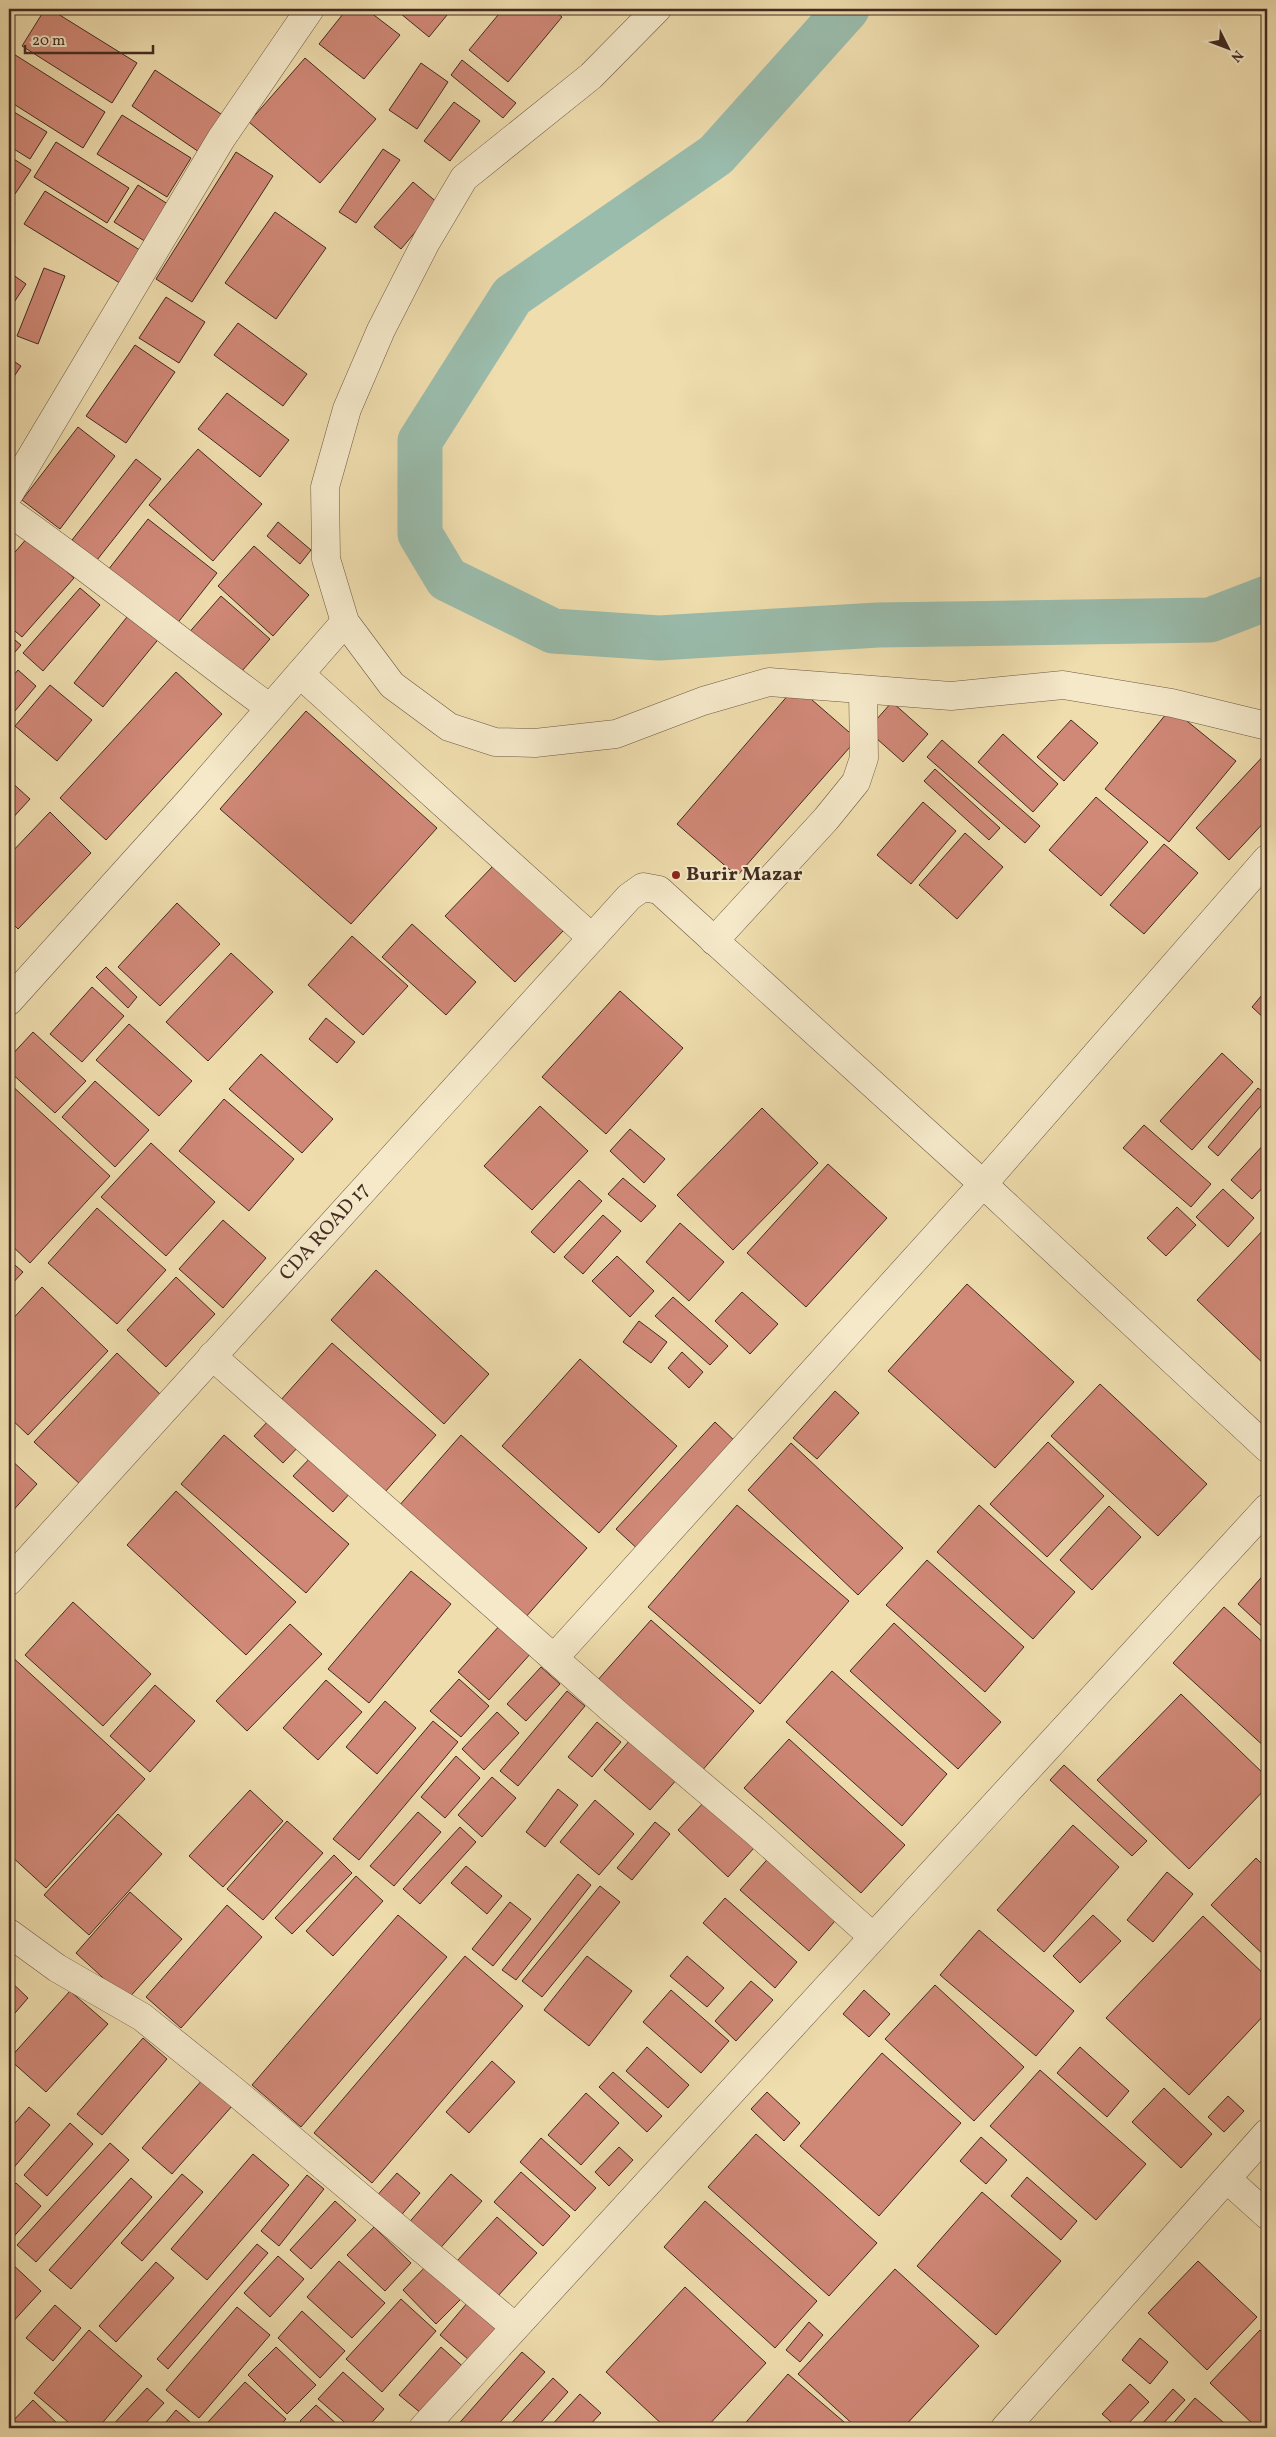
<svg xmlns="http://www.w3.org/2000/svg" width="1276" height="2437" viewBox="0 0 1276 2437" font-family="Vollkorn,serif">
<rect width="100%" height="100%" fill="#efddae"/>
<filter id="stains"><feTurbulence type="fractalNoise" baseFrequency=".004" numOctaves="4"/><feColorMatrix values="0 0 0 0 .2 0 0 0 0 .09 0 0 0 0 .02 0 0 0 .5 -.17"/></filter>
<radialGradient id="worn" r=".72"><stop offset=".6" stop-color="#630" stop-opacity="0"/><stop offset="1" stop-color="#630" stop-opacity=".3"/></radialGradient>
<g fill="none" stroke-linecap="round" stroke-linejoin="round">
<polyline stroke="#9abcac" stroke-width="45" points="847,9 716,155 512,296 420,441 420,534 447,579 553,631 659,638 878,625 1210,620 1267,598"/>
</g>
<g fill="#d08877" stroke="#422b21">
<polygon points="45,9 50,9 137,63 112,103 22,46"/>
<polygon points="347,9 366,9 400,35 364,79 319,44"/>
<polygon points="395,9 452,9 429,37"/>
<polygon points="503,9 552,9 562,17 508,82 469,50"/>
<polygon points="576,9 587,9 582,14"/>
<polygon points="9,51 105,112 83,148 9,101"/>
<polygon points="305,58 376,119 320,183 249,122"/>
<polygon points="462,60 516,103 503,118 451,75"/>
<polygon points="421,63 448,82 417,129 389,110"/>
<polygon points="155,70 224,116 199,152 132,106"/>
<polygon points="454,102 480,121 450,161 424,141"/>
<polygon points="9,109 47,132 30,159 9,146"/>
<polygon points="122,115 191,158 167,197 97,154"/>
<polygon points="56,142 129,188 107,223 34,177"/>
<polygon points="383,149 400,160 356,223 339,212"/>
<polygon points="236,152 273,176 192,302 156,279"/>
<polygon points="9,156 31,170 15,194 9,190"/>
<polygon points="413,182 439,204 401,249 374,227"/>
<polygon points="138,185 174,208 151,245 114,222"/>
<polygon points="45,191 143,252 123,285 24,224"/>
<polygon points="9,199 15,203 9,213"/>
<polygon points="275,212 326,248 276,319 225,283"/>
<polygon points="9,237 15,241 9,251"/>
<polygon points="44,268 65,276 38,344 17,336"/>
<polygon points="9,272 26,284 9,310"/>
<polygon points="166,297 205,322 179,363 139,338"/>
<polygon points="238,323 307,374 283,406 214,355"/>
<polygon points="135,345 175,372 126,443 86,416"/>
<polygon points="9,358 21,366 9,384"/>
<polygon points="227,393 289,440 260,477 198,429"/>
<polygon points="78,427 115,456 60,529 22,500"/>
<polygon points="198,449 262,504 213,561 149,505"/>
<polygon points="136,459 161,479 97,560 72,540"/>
<polygon points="148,519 217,573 176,625 108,570"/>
<polygon points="278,522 311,550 300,564 267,536"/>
<polygon points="28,537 74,578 22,637 9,626 9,559"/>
<polygon points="254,546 309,595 273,636 218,586"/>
<polygon points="80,588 100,605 43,671 23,653"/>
<polygon points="221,596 270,639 235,679 186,636"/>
<polygon points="131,612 161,636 103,707 74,683"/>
<polygon points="9,635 21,645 9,659"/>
<polygon points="18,670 36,686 9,718 9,681"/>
<polygon points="176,672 222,714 106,840 60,798"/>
<polygon points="50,685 92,720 57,761 15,726"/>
<polygon points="796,686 857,739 737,876 677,824"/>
<polygon points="892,702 928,734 903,762 867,730"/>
<polygon points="1171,708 1236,761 1169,842 1105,789"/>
<polygon points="306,711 437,828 351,924 220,809"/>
<polygon points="1071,720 1098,743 1064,781 1037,757"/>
<polygon points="1003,734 1058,784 1033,812 978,762"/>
<polygon points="942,740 1040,826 1025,843 927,757"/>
<polygon points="1267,752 1267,819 1229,860 1196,828"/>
<polygon points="935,769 1000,828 989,840 924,781"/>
<polygon points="9,780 30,799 9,822"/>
<polygon points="1096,797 1148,842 1101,896 1049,850"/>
<polygon points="923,802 956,831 911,884 877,855"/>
<polygon points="50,812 91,853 18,929 9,920 9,855"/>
<polygon points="965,833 1003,867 957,919 919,885"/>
<polygon points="1164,844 1198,873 1144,934 1110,905"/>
<polygon points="494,865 563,931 515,982 445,916"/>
<polygon points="177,903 220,944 160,1006 118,967"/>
<polygon points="9,919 14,923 9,929"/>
<polygon points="412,924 476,982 446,1015 382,957"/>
<polygon points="352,936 408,986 363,1035 308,985"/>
<polygon points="231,953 273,992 208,1061 166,1022"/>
<polygon points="106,967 137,997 128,1008 96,977"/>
<polygon points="92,987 124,1016 82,1062 50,1034"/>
<polygon points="1267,989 1267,1021 1252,1007"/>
<polygon points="620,991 683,1048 606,1134 542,1077"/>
<polygon points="326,1018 355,1042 337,1063 309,1039"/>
<polygon points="129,1024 192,1081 159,1116 96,1060"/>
<polygon points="33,1032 86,1081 55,1113 9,1071 9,1058"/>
<polygon points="1222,1053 1253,1082 1192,1150 1160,1121"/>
<polygon points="261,1054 333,1119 302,1153 229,1089"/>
<polygon points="95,1081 149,1130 115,1167 62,1117"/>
<polygon points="9,1083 110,1176 30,1263 9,1243"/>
<polygon points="1258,1088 1267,1095 1267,1099 1218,1156 1208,1147"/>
<polygon points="224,1099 294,1159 249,1211 179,1151"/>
<polygon points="540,1106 588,1151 532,1210 484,1166"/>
<polygon points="762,1108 818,1163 733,1250 677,1195"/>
<polygon points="1144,1125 1211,1184 1191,1207 1123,1148"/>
<polygon points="630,1129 665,1159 644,1183 610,1151"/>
<polygon points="1267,1141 1267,1183 1252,1199 1231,1180"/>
<polygon points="151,1143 215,1202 166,1256 101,1197"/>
<polygon points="828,1164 887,1218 806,1307 747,1253"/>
<polygon points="623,1178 656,1206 641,1222 608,1194"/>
<polygon points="579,1180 602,1201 554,1253 531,1232"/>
<polygon points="1223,1189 1254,1218 1228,1247 1196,1217"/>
<polygon points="1177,1207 1196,1225 1166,1256 1147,1238"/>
<polygon points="97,1208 166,1270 117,1324 48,1263"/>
<polygon points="603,1215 621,1231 583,1274 564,1257"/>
<polygon points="223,1220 266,1258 223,1308 179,1269"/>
<polygon points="680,1223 724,1262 689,1301 646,1262"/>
<polygon points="1267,1226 1267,1367 1197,1300"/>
<polygon points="617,1256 654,1291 630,1317 592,1281"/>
<polygon points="9,1260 23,1272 9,1287"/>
<polygon points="376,1270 489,1374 444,1424 331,1320"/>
<polygon points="176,1277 215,1314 166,1367 127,1330"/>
<polygon points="967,1284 1074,1382 995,1468 888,1371"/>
<polygon points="42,1287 108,1351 28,1435 9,1417 9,1323"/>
<polygon points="742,1292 778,1324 750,1354 715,1321"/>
<polygon points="673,1297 728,1346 710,1365 655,1316"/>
<polygon points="639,1321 667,1342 651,1363 623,1342"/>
<polygon points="332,1343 436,1435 384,1493 279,1402"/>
<polygon points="682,1352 703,1372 689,1388 668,1368"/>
<polygon points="117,1353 163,1397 81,1485 34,1442"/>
<polygon points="580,1359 677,1446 599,1533 502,1446"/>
<polygon points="1100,1384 1207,1484 1158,1536 1051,1436"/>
<polygon points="835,1391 859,1413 817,1459 793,1438"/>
<polygon points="271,1418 300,1445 283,1463 254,1436"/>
<polygon points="715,1422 739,1445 641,1552 616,1529"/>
<polygon points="224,1435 349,1544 306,1593 181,1484"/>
<polygon points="461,1435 587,1548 524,1619 398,1507"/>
<polygon points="1048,1442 1104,1496 1047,1557 990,1504"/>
<polygon points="791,1443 903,1548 858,1595 748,1490"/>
<polygon points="313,1455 352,1491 333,1512 293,1476"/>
<polygon points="9,1458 37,1484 9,1515"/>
<polygon points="176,1491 296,1602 246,1655 127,1545"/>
<polygon points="737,1505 849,1601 760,1704 648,1607"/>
<polygon points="979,1505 1075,1592 1033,1639 937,1552"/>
<polygon points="1109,1506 1141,1537 1092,1590 1060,1560"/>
<polygon points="927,1560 1024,1647 985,1692 886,1605"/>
<polygon points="411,1571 451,1604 369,1703 328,1669"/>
<polygon points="1267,1571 1267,1631 1238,1604"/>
<polygon points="73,1602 151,1674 103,1726 25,1655"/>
<polygon points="1224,1607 1267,1646 1267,1749 1173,1663"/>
<polygon points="651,1620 754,1711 700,1773 596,1682"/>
<polygon points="894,1623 1001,1722 958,1769 850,1671"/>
<polygon points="290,1624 322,1654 247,1731 216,1701"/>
<polygon points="501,1624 532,1652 489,1700 458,1672"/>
<polygon points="9,1654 145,1779 46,1888 9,1854"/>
<polygon points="541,1667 560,1684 526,1721 507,1704"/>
<polygon points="832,1671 947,1774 902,1826 786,1722"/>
<polygon points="459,1679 489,1706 461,1737 430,1711"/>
<polygon points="326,1680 362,1712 318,1760 283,1728"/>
<polygon points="155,1685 195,1721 150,1772 110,1736"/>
<polygon points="567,1691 585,1706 518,1786 500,1771"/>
<polygon points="1181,1694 1267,1777 1267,1787 1189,1869 1097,1780"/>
<polygon points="385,1701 416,1728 377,1774 346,1747"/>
<polygon points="497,1712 519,1733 484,1770 462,1749"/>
<polygon points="433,1721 458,1742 359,1860 333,1839"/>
<polygon points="597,1722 621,1742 592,1777 568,1757"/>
<polygon points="631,1739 678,1778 650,1810 604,1770"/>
<polygon points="789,1739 905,1845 861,1893 744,1788"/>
<polygon points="456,1756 480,1778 445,1818 421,1797"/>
<polygon points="1064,1765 1147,1841 1132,1856 1050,1780"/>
<polygon points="492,1777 516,1798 482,1837 458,1815"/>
<polygon points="558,1789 578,1805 545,1847 526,1832"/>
<polygon points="250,1790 283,1821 223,1887 189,1856"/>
<polygon points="595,1800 634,1834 599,1875 560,1842"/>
<polygon points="705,1801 754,1848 728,1877 678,1830"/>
<polygon points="418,1812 441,1832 394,1886 370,1866"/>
<polygon points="118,1814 162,1854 89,1935 44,1895"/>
<polygon points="287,1821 323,1853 263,1920 227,1889"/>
<polygon points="655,1822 670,1834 632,1880 617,1868"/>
<polygon points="1073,1825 1119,1867 1044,1952 997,1910"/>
<polygon points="460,1827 476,1842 420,1904 403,1889"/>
<polygon points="773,1853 841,1914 809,1951 740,1890"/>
<polygon points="334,1855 352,1873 292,1934 275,1918"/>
<polygon points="1256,1858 1267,1869 1267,1958 1211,1905"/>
<polygon points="466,1866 502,1896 487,1914 451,1883"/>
<polygon points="1167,1872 1193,1894 1153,1942 1127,1920"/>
<polygon points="578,1874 591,1885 516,1980 502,1970"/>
<polygon points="356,1876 383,1901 333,1956 306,1931"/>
<polygon points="600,1886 620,1902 542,1997 522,1981"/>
<polygon points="130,1892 182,1939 127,2000 76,1953"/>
<polygon points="725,1898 797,1962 775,1988 703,1923"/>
<polygon points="510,1902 531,1919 493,1966 472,1949"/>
<polygon points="227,1905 262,1937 181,2028 146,1997"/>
<polygon points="398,1915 447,1957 301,2127 252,2085"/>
<polygon points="1093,1915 1121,1941 1080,1983 1053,1956"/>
<polygon points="1203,1916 1267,1977 1267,2012 1189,2095 1106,2018"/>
<polygon points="979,1930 1074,2011 1036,2056 940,1975"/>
<polygon points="465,1956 523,2006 372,2183 314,2133"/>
<polygon points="587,1956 632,1991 589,2046 544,2010"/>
<polygon points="687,1956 724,1988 707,2007 670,1976"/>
<polygon points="9,1980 28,1998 9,2020"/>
<polygon points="751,1981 773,2000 736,2041 715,2021"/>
<polygon points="935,1985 1024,2067 974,2121 885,2039"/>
<polygon points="671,1990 729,2041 701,2073 643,2022"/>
<polygon points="864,1990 890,2014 869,2037 843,2014"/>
<polygon points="70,1991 108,2024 46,2092 9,2059"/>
<polygon points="143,2038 167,2059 102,2135 77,2114"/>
<polygon points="647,2047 689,2085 668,2108 626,2071"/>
<polygon points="1080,2047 1129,2091 1107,2117 1057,2073"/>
<polygon points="882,2053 961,2123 879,2216 800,2146"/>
<polygon points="492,2061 515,2082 469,2133 446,2112"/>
<polygon points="1040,2070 1146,2164 1096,2220 990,2126"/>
<polygon points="613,2072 662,2116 647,2132 599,2087"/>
<polygon points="204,2078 233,2105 172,2174 142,2148"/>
<polygon points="1164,2088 1212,2134 1181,2168 1132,2122"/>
<polygon points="767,2092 800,2123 784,2141 751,2109"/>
<polygon points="586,2093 619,2123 581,2165 548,2135"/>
<polygon points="1228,2096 1244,2111 1224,2132 1208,2117"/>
<polygon points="29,2107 50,2125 10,2172 9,2130"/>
<polygon points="70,2123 93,2144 47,2196 24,2175"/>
<polygon points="756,2134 877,2243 829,2296 708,2187"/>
<polygon points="981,2137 1007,2160 986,2184 960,2161"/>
<polygon points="541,2138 596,2188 575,2211 520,2162"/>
<polygon points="110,2143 129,2160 36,2262 17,2245"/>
<polygon points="619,2147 633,2160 609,2186 595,2172"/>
<polygon points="253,2154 289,2185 207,2280 171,2249"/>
<polygon points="521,2172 570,2216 543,2246 494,2202"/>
<polygon points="397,2173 420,2193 398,2219 374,2199"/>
<polygon points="182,2174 203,2192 142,2261 121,2243"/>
<polygon points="451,2174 482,2201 436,2253 406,2226"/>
<polygon points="307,2175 324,2189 279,2246 261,2231"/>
<polygon points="1027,2177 1077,2221 1061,2240 1011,2196"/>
<polygon points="131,2178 152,2197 71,2289 49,2270"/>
<polygon points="16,2183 41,2206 9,2242 9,2191"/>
<polygon points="982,2192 1061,2261 996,2335 917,2266"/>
<polygon points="335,2201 356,2220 311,2269 290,2250"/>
<polygon points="705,2201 817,2301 775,2348 664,2247"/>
<polygon points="497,2217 537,2253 497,2297 457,2261"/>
<polygon points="374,2227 411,2263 385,2291 347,2255"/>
<polygon points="257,2244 268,2253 168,2369 157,2359"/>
<polygon points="278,2256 304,2279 270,2317 244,2293"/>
<polygon points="339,2261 385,2303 352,2338 307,2297"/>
<polygon points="1198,2261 1257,2317 1207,2370 1148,2313"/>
<polygon points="10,2262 41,2291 9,2326 9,2264"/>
<polygon points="156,2262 174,2278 116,2342 99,2326"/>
<polygon points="428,2264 462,2298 436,2324 403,2290"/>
<polygon points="895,2269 979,2346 903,2428 857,2428 798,2374"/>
<polygon points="685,2287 766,2363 706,2428 666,2428 606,2372"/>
<polygon points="401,2299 436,2331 382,2392 346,2359"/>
<polygon points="468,2302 503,2333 476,2366 440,2335"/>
<polygon points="55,2305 81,2328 53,2361 26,2338"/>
<polygon points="237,2307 270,2335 199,2418 166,2390"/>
<polygon points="302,2311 345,2351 320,2378 278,2338"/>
<polygon points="809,2322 823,2335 800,2362 786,2350"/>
<polygon points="89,2330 142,2376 98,2428 75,2428 34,2393"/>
<polygon points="1260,2330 1267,2337 1267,2428 1257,2428 1210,2383"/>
<polygon points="1140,2338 1168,2362 1150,2384 1122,2360"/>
<polygon points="276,2347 316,2385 287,2414 248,2375"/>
<polygon points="441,2347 468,2371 427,2418 399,2395"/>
<polygon points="522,2352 545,2372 495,2428 455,2428"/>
<polygon points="343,2372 384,2409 367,2428 351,2428 318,2399"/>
<polygon points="788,2374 851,2428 741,2428"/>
<polygon points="553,2378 568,2392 536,2428 507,2428"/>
<polygon points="245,2382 286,2419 278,2428 215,2428 208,2422"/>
<polygon points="1130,2384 1149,2402 1124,2428 1118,2428 1102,2414"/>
<polygon points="147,2388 164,2403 141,2428 110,2428"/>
<polygon points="1173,2389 1185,2400 1159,2428 1138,2428"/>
<polygon points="580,2394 601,2413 587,2428 549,2428"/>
<polygon points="1195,2398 1230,2428 1169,2428"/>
<polygon points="33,2400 62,2428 9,2428 9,2425"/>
<polygon points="316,2405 341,2428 308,2428 300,2421"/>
<polygon points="176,2410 197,2428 161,2428"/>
</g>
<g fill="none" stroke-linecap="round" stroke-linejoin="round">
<defs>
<g id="minor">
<polyline points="657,9 591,76 464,178 426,242 381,330 347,409 325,487 326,559 345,622 392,685 449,727 495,742 535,743 616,734 703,701 769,682 951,696 1063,685 1172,703 1267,726"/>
<polyline points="9,494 221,139 310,9"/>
<path d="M9,512C98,574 182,644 270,708"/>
<polyline points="300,674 592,938"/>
<polyline points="714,941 826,819 856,782 864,758 863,691"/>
<polyline points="9,1001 191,799 345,622"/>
<polyline points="212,1356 616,1713 755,1831 873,1937"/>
<polyline points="9,1581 629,897 643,887 659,890 705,932 983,1184 1267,1448"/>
<polyline points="554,1658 983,1184 1267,859"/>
<polyline points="9,1933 57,1968 142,2017 233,2090 515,2327"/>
<polyline points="1227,2179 1267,2215"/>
<polyline points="423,2428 1267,1508"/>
<polyline points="1005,2428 1267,2133"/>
</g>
</defs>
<use href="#minor" stroke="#6d5844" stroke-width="29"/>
<use href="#minor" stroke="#f5e9ca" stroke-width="28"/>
</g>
<circle fill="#8f2418" stroke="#f5e9ca" stroke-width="2" cx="676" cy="875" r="5"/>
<g text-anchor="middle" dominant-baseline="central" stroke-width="4" stroke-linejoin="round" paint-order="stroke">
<g font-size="20" font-weight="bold" fill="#422b21" stroke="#f5e9ca" text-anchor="start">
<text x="686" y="875">Burir Mazar</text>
</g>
<g font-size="20" fill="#422b21" stroke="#f5e9ca">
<text transform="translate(325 1232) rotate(-48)">CDA ROAD 17</text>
</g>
</g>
<rect width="1276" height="2437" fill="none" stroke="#efddae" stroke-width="30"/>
<rect x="10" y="10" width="1256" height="2417" fill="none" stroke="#422b21" stroke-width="2.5"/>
<rect x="15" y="15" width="1246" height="2407" fill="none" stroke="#422b21"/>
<g transform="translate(1228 48) rotate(132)" stroke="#f5e9ca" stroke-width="4" paint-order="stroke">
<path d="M0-4L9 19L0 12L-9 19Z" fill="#422b21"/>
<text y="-8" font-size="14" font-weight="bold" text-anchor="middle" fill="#422b21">N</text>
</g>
<path d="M25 45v8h128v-8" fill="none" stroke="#422b21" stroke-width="2.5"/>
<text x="32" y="45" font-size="15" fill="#422b21" stroke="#f5e9ca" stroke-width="4" paint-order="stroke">20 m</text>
<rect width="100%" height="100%" filter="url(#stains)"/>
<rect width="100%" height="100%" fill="url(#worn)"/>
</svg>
